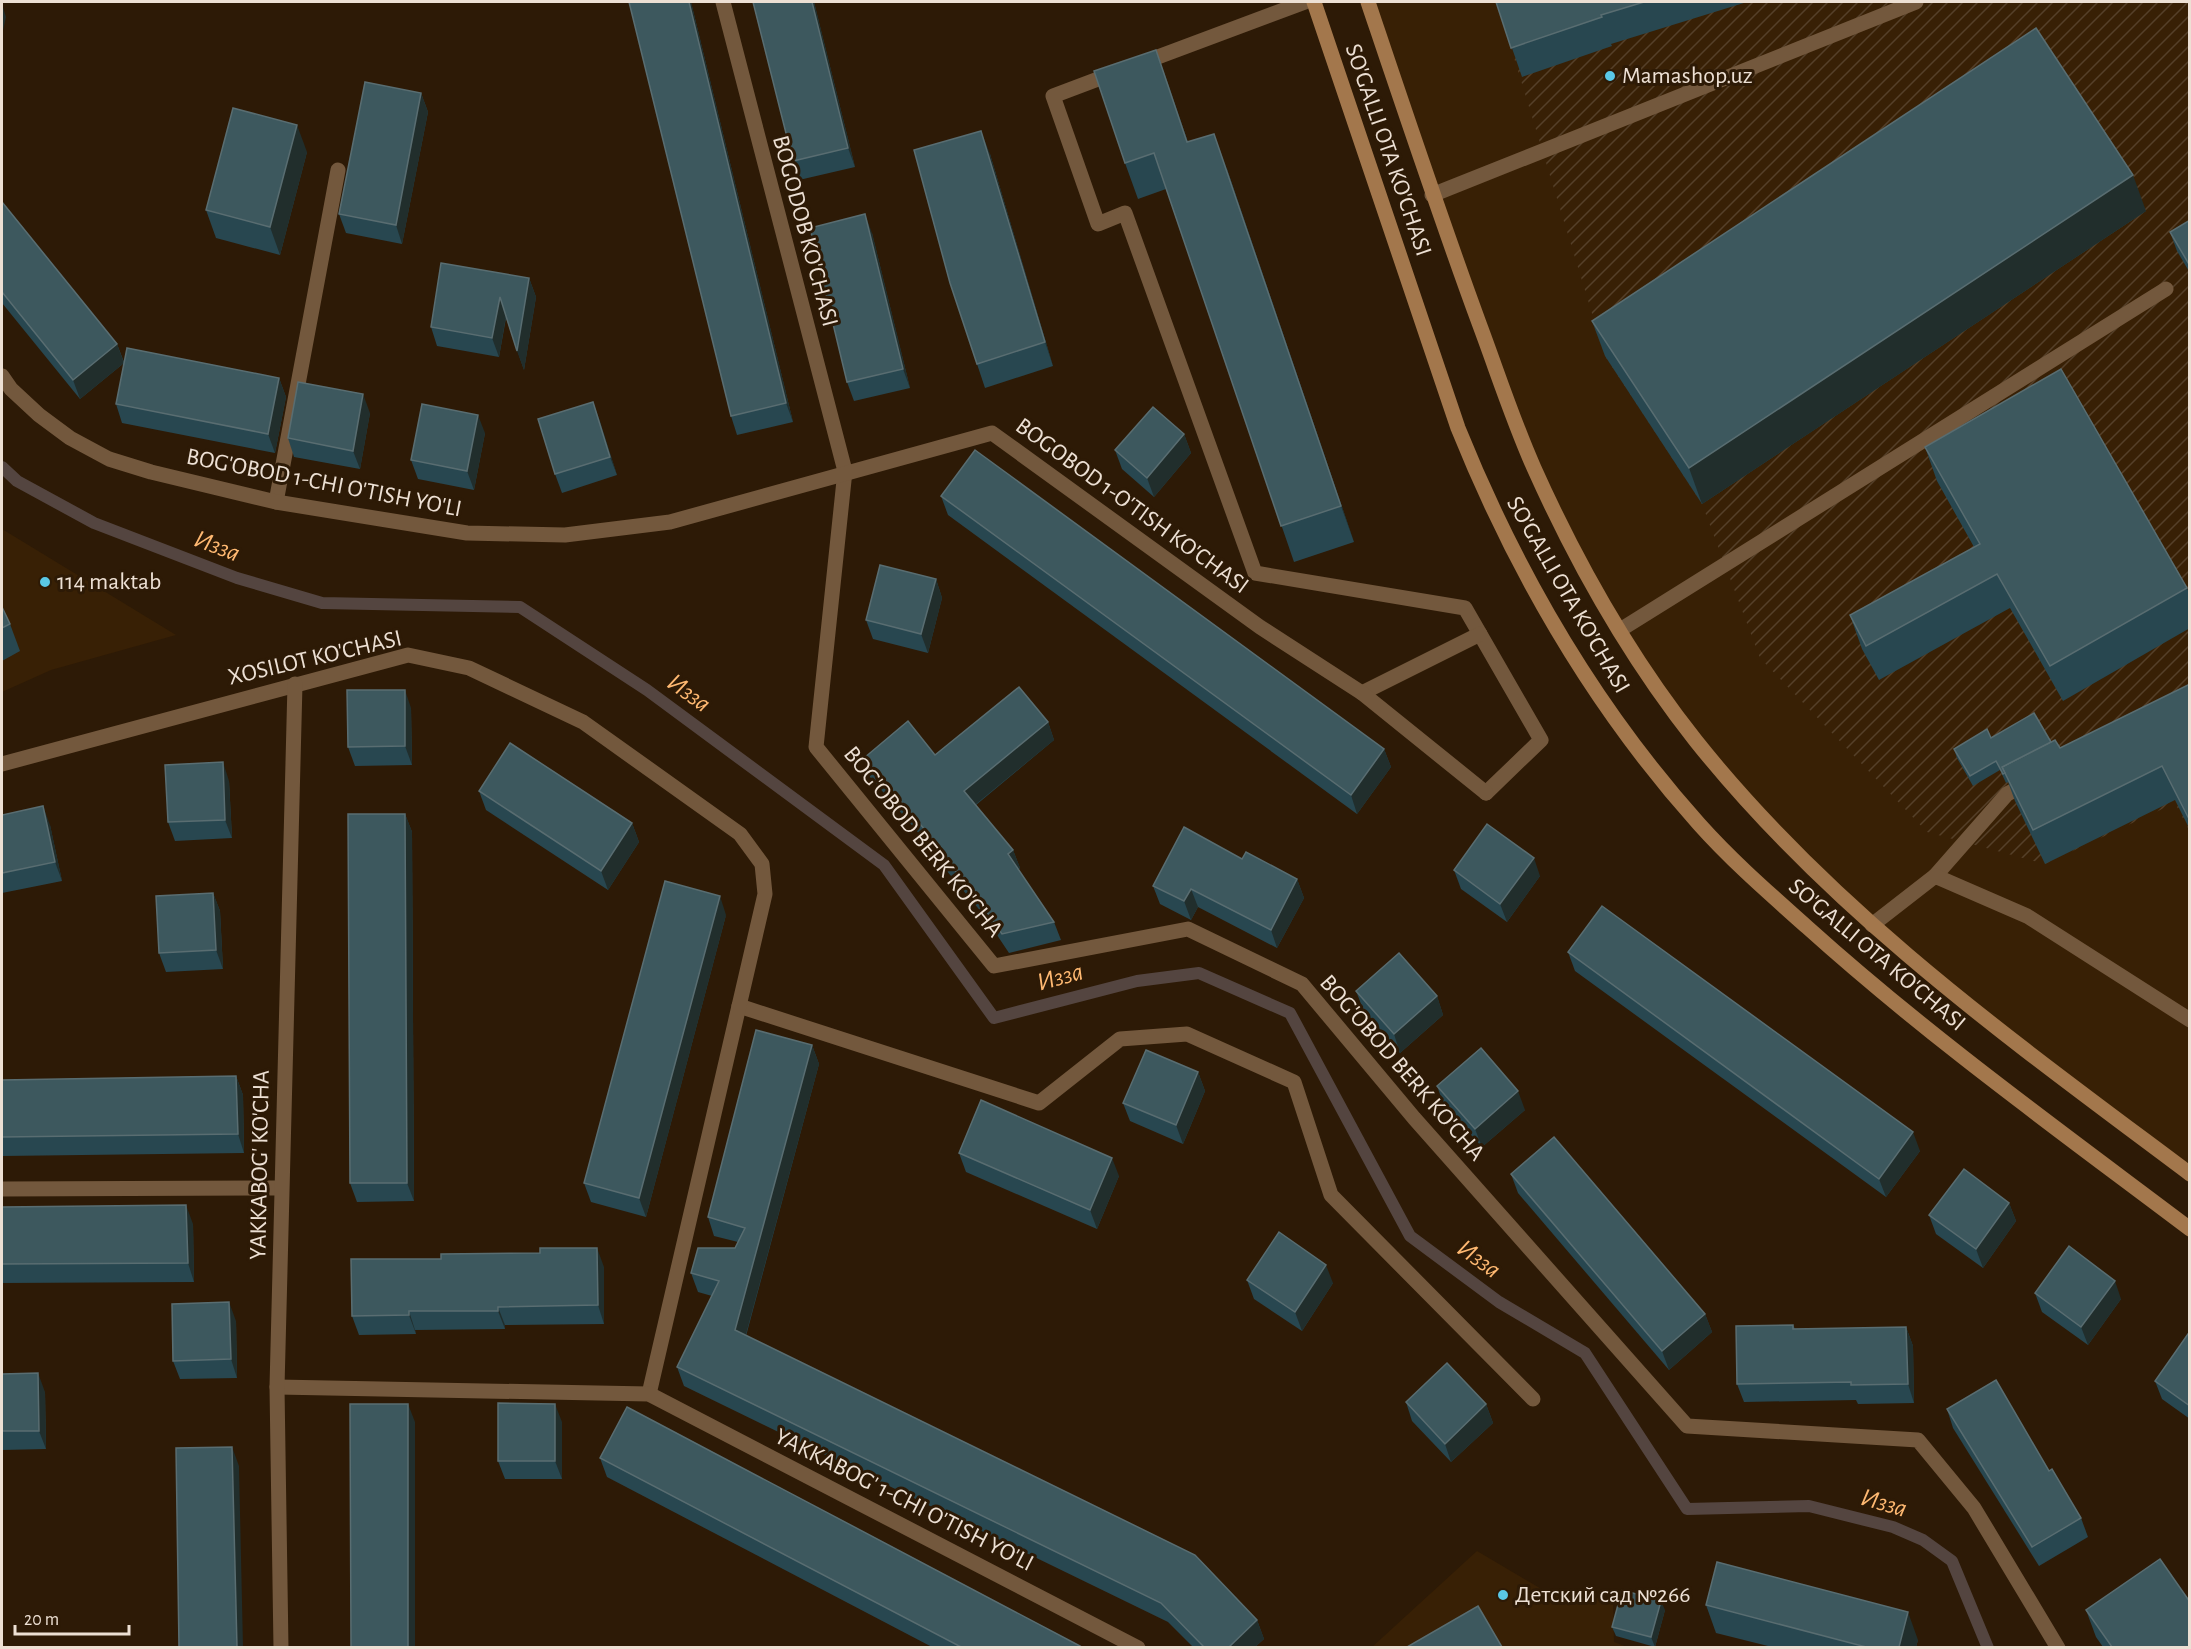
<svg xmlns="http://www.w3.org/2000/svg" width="2191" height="1649" viewBox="0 0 2191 1649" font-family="'Alegreya Sans',sans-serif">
<defs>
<pattern id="industrial-furrows" width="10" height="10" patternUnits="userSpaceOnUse" patternTransform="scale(1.5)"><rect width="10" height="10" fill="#382005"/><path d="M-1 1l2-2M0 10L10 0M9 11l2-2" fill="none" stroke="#554029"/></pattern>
</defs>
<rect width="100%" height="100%" fill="#2d1a06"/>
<g fill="#382005">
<polygon points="1368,2 2189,2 2189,1174 1881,935 1695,739 1560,522"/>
<polygon points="2,529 176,635 51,670 2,692"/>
<polygon points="1477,1551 1543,1590 1613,1600 1614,1642 1627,1647 1371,1648"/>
</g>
<polygon fill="url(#industrial-furrows)" points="1497,2 2189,2 2189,830 2175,803 2045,864 1927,832 1760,658 1702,504 1605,356"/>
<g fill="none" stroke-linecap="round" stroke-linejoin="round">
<polyline stroke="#544540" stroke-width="12" points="2,467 17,481 94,523 237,578 322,603 520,607 647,690 884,865 994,1018 1137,981 1199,973 1290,1013 1410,1236 1499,1302 1585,1353 1687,1509 1809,1506 1893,1527 1923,1540 1952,1561 1988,1648"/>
<g stroke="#73583d" stroke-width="15">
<polyline points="1139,64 1305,2"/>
<polyline points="1114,73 1053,96 1098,224 1125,213 1255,573 1465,608 1541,740 1486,793"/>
<polyline points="1432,195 1916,2"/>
<polyline points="276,502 338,170"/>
<polyline points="1620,630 2166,289"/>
<polyline points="1362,693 1480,634"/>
<polyline points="1935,876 2007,794 2030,782"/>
<polyline points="1872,925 1935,876 2027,916 2190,1020"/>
<polyline points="739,1006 1039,1103 1120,1039 1187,1034 1294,1082 1331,1195 1533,1399"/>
</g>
<g stroke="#73583d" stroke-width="15">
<polyline points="723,2 845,471 816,747 994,966 1188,929 1302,984 1414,1118 1687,1426 1918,1440 1974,1508 2058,1648"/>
<polyline points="2,376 11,389 39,415 70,438 109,459 151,472 276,502 467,533 565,535 670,522 992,433 1260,627 1362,693 1486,793"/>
<polyline points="2,764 408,655 469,668 583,722 740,834 762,864 765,894 649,1394"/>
<polyline points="2,1189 281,1188"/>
<polyline points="277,1387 649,1394 1138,1648"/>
<polyline points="281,1648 277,1387 295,684"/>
</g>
<g stroke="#a3774c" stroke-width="15">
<path d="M1314,2L1458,428C1516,572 1595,708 1699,824C1732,861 1770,894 1807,927C1928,1036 2060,1131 2190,1229"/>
<path d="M1368,2C1404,109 1440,217 1479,323C1497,371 1513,421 1534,468C1577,564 1631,659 1696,741C1834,914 2014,1042 2190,1174"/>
</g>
</g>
<g fill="#284750">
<polygon points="691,2 793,422 737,435 731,416"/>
<polygon points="753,2 814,2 855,167 799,180 793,161"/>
<polygon points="1496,2 1747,2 1611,44 1612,46 1522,77"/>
<polygon points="1156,50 1188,142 1227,169 1354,542 1294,562 1166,189 1138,199 1125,163"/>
<polygon points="421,93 428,112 402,244 346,233 339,214"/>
<polygon points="307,152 280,255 216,238 206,210"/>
<polygon points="990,154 1053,366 985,388 977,364"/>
<polygon points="2,202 117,344 124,362 279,378 286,397 275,453 122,423 116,404 124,363 80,399 2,303"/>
<polygon points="2146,211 1702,504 1605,356 1592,321"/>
<polygon points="2190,220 2190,273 2177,251 2170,232"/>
<polygon points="872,233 910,388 854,401 847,382"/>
<polygon points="529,278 536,297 524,370 506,318 499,357 437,346 431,327"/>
<polygon points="593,402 617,475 562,493 555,474"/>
<polygon points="370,413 360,469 294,457 288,438"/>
<polygon points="485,433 474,490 418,479 411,460"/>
<polygon points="1184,434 1191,453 1154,497 1122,469 1115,450"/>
<polygon points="1925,447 2187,588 2190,596 2190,628 2063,701 2010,608 1879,680 1862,649 1850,615 1974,547 1937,481"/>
<polygon points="941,496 1384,749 1391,767 1357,814 948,515"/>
<polygon points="936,579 942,598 928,653 873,639 866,620"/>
<polygon points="2,607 10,624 20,651 2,661"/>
<polygon points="2190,684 2190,830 2175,800 2045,864 2015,801 2008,782 2006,783 2000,770 1973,786 1957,758 1954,749 1991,738 2051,742 2060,748"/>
<polygon points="411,708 412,765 355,766 348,747"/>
<polygon points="1048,722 1054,740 976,805 1013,850 1020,868 1018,870 1054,922 1061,940 1009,953 983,914 930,851 928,844 870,777 864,758 935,755"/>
<polygon points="229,781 232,838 175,841 168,822"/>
<polygon points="479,791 632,823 639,842 608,890 486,810"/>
<polygon points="405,814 412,832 414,1201 357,1202 350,1183"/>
<polygon points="2,815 50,825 62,881 2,893"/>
<polygon points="1454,870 1540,876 1507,922 1461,889"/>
<polygon points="1297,879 1304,898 1277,948 1198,907 1191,920 1160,904 1153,886"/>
<polygon points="213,893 220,911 223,969 166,972 159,953"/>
<polygon points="726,915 646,1217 591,1202 584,1183"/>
<polygon points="1568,952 1920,1151 1886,1197 1575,971"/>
<polygon points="1356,991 1437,996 1443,1015 1400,1053 1363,1009"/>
<polygon points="812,1045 819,1064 746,1336 1257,1620 1264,1639 1255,1647 1193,1647 1168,1622 684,1386 677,1367 712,1296 698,1292 691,1273 735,1248 738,1242 714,1236 708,1217"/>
<polygon points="1198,1072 1205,1091 1183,1144 1130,1121 1123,1103"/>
<polygon points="236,1076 243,1095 244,1153 2,1156 2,1080"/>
<polygon points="1437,1086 1525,1110 1482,1147 1444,1105"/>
<polygon points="959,1153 1119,1176 1097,1229 966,1172"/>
<polygon points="1511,1174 1705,1314 1712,1332 1669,1370 1518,1193"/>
<polygon points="2009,1203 2016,1221 1983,1268 1936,1234 1929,1215"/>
<polygon points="2,1207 193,1224 194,1282 2,1283"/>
<polygon points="604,1267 604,1324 505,1325 505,1329 415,1330 416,1334 359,1335 352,1316"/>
<polygon points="1247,1280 1333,1283 1302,1331 1254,1299"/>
<polygon points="2035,1293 2121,1299 2088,1345 2042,1312"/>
<polygon points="236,1321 237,1378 180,1379 173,1361"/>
<polygon points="1793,1325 1795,1329 1906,1327 1913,1346 1914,1403 1858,1404 1856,1400 1744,1402 1737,1384"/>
<polygon points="2190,1335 2190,1419 2162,1399 2155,1381"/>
<polygon points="2,1374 45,1392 46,1449 2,1450"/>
<polygon points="1406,1402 1486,1404 1493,1423 1451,1462 1412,1421"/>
<polygon points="1947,1409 2049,1471 2081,1518 2088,1537 2039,1566 1953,1428"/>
<polygon points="562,1422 562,1479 505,1479 498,1461"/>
<polygon points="600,1458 1081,1647 932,1647 607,1477"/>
<polygon points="1706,1605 1918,1640 1916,1647 1772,1647 1716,1633"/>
<polygon points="1665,1610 1655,1647 1616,1636 1612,1627"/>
<polygon points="2086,1610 2190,1647 2103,1647 2096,1637"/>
</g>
<g fill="#212e2c">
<polygon points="689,2 691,2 793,422 786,403"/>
<polygon points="812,2 814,2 855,167 848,148"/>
<polygon points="2,4 6,17 2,35"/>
<polygon points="1156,50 1169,86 1200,178 1187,142"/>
<polygon points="421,93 428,112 402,244 396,225"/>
<polygon points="297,125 307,152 280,255 270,227"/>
<polygon points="981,131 990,154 1053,366 1045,342"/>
<polygon points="1214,134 1227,169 1354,542 1341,506"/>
<polygon points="2133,175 2146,211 1702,504 1689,468"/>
<polygon points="865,214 872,233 910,388 903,369"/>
<polygon points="529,278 536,297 524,370 517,351"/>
<polygon points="500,297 506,316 499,357 492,338"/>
<polygon points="117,344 124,363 80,399 73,380"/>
<polygon points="279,378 286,397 275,453 268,434"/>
<polygon points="363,394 370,413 360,469 353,451"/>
<polygon points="593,402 600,421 617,475 610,457"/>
<polygon points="478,415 485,433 474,490 467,471"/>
<polygon points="1184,434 1191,453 1154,497 1147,478"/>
<polygon points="936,579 942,598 928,653 921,634"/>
<polygon points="405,690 411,708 412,765 405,746"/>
<polygon points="1048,722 1054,740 970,809 964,791"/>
<polygon points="1384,749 1391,767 1357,814 1351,795"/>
<polygon points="223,762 229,781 232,838 225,820"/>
<polygon points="43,806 50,825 62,881 55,862"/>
<polygon points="405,814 412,832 414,1201 407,1183"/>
<polygon points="632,823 639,842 608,890 601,871"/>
<polygon points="1013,850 1020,868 1014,873 1008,854"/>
<polygon points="1534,858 1540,876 1507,922 1500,904"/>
<polygon points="1297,879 1304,898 1277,948 1271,930"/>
<polygon points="1191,889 1198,907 1191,920 1184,901"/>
<polygon points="213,893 220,911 223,969 216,950"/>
<polygon points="720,896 726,915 646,1217 639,1198"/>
<polygon points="1437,996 1443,1015 1400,1053 1394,1034"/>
<polygon points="812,1045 819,1064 742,1349 735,1330"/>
<polygon points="1198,1072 1205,1091 1183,1144 1176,1125"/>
<polygon points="236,1076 243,1095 244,1153 238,1134"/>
<polygon points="1518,1091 1525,1110 1482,1147 1475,1129"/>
<polygon points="1913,1132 1920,1151 1886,1197 1879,1179"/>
<polygon points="1112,1158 1119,1176 1097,1229 1090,1210"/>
<polygon points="2009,1203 2016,1221 1983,1268 1976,1249"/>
<polygon points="186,1205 193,1224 194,1282 188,1263"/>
<polygon points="597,1248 604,1267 604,1324 598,1305"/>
<polygon points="1326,1265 1333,1283 1302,1331 1295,1312"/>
<polygon points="2115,1281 2121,1299 2088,1345 2081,1327"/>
<polygon points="229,1302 236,1321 237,1378 231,1359"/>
<polygon points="498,1307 505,1325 505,1329 498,1311"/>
<polygon points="409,1311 415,1330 416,1334 409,1315"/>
<polygon points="1705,1314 1712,1332 1669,1370 1662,1351"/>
<polygon points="1906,1327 1913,1346 1914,1403 1908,1384"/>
<polygon points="38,1373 45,1392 46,1449 39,1431"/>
<polygon points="408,1404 415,1422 415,1647 408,1647"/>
<polygon points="555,1404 562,1422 562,1479 555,1461"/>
<polygon points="1486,1404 1493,1423 1451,1462 1445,1444"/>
<polygon points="232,1447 239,1466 243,1647 237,1647"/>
<polygon points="1661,1601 1665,1610 1655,1647 1651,1637"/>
<polygon points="1908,1612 1918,1640 1916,1647 1899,1647"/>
<polygon points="1257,1620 1264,1639 1255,1647 1229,1647"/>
</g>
<g fill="#3d585e" stroke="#596d71" stroke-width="1.5">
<polygon points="629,2 689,2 786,403 731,416"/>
<polygon points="753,2 812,2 848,148 793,161"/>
<polygon points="1496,2 1644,2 1601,15 1602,17 1511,48"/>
<polygon points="2036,28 2133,175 1689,468 1592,321"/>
<polygon points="1156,50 1187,142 1214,134 1341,506 1281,526 1154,153 1125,163 1094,71"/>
<polygon points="365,82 421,93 396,225 339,214"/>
<polygon points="233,108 297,125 270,227 206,210"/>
<polygon points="981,131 1045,342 977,364 950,283 914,150"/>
<polygon points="2,202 117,344 73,380 2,292"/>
<polygon points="865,214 903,369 847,382 810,228"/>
<polygon points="2190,220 2190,266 2170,232"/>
<polygon points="441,263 529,278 517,351 500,297 492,338 431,327"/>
<polygon points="127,348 279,378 268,434 116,404"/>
<polygon points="2061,369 2187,588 2050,666 1997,574 1866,646 1850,615 1980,544 1925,447"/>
<polygon points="298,382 363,394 353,451 288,438"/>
<polygon points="593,402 610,457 555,474 538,419"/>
<polygon points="422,404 478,415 467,471 411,460"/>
<polygon points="1153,407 1184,434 1147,478 1115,450"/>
<polygon points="975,450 1384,749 1351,795 941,496"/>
<polygon points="880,565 936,579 921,634 866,620"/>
<polygon points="2,607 10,624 2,628"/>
<polygon points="2190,684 2190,821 2162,766 2033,830 2002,767 2055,740 2060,748"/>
<polygon points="1019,687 1048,722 964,791 1013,850 1008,854 1054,922 1002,934 976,896 923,832 925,830 864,758 908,721 935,755"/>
<polygon points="347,690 405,690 405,746 348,747"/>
<polygon points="2034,713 2051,742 2002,767 2005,773 2003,774 1996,761 1970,776 1954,749 1987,729 1991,738"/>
<polygon points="510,743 632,823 601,871 479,791"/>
<polygon points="223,762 225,820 168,822 165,765"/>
<polygon points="43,806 55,862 2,873 2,815"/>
<polygon points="348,814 405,814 407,1183 350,1183"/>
<polygon points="1487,824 1534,858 1500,904 1454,870"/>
<polygon points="1184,827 1242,859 1246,852 1297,879 1271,930 1191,889 1184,901 1153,886"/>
<polygon points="665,881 720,896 639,1198 584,1183"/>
<polygon points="213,893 216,950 159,953 156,896"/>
<polygon points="1602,906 1913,1132 1879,1179 1568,952"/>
<polygon points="1399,953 1437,996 1394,1034 1356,991"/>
<polygon points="756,1030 812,1045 735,1330 1195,1555 1257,1620 1229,1647 1204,1647 1161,1603 677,1367 719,1281 691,1273 698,1248 735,1248 745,1228 708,1217"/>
<polygon points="1481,1048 1518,1091 1475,1129 1437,1086"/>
<polygon points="1146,1050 1198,1072 1176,1125 1123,1103"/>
<polygon points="236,1076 238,1134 2,1137 2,1080"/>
<polygon points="981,1100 1112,1158 1090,1210 959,1153"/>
<polygon points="1554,1137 1705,1314 1662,1351 1511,1174"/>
<polygon points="1964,1169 2009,1203 1976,1249 1929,1215"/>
<polygon points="186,1205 188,1263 2,1264 2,1207"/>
<polygon points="1279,1232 1326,1265 1295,1312 1247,1280"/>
<polygon points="2069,1246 2115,1281 2081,1327 2035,1293"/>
<polygon points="540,1248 597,1248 598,1305 498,1307 498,1311 409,1311 409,1315 352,1316 351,1259 441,1259 441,1254 540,1253"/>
<polygon points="229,1302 231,1359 173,1361 172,1304"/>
<polygon points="1793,1325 1793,1329 1906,1327 1908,1384 1851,1385 1851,1382 1737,1384 1736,1326"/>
<polygon points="2188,1334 2190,1335 2190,1406 2155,1381"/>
<polygon points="1447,1363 1486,1404 1445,1444 1406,1402"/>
<polygon points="38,1373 39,1431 2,1431 2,1374"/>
<polygon points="1996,1380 2049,1471 2052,1469 2081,1518 2032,1547 1947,1409"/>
<polygon points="498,1403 555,1404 555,1461 498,1461"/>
<polygon points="350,1404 408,1404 408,1647 351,1647"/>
<polygon points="627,1407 1080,1646 1079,1647 961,1647 600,1458"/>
<polygon points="232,1447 237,1647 179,1647 176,1448"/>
<polygon points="2160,1559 2190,1602 2190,1647 2112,1647 2086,1610"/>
<polygon points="1717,1562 1908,1612 1899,1647 1866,1647 1706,1605"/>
<polygon points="1622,1590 1661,1601 1651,1637 1612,1627"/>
<polygon points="1478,1606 1502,1647 1407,1647"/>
</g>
<g fill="#5ac8e6" stroke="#2d1a06" stroke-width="2">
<circle cx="1610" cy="76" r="6"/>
<circle cx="45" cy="582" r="6"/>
<circle cx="1503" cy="1595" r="6"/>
</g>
<g text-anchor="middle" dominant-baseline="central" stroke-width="6" stroke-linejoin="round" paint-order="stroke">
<g font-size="24" fill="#ede0d4" stroke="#2d1a06" text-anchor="start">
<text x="1622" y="76">Mamashop.uz</text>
<text x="57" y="582">114 maktab</text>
<text x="1515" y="1595">Детский сад №266</text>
</g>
<g font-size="24" fill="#ede0d4" stroke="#2d1a06">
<text transform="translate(1388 150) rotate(71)">SO'GALLI OTA KO'CHASI</text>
<text transform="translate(805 231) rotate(75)">BOGODOB KO'CHASI</text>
<text transform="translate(324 483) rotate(11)">BOG'OBOD 1-CHI O'TISH YO'LI</text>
<text transform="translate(1132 506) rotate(36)">BOGOBOD 1-O'TISH KO'CHASI</text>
<text transform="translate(1568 595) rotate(60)">SO'GALLI OTA KO'CHASI</text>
<text transform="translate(315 658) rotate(-13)">XOSILOT KO'CHASI</text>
<text transform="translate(923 842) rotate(51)">BOG'OBOD BERK KO'CHA</text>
<text transform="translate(1877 955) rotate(40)">SO'GALLI OTA KO'CHASI</text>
<text transform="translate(1402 1068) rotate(49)">BOG'OBOD BERK KO'CHA</text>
<text transform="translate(260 1165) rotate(-89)">YAKKABOG' KO'CHA</text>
<text transform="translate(904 1500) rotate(27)">YAKKABOG' 1-CHI O'TISH YO'LI</text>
</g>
<g font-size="26" font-style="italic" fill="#ffb972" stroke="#2d1a06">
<text transform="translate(217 546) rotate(21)">Изза</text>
<text transform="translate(689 693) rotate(36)">Изза</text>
<text transform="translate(1060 977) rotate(-15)">Изза</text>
<text transform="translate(1479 1259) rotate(36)">Изза</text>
<text transform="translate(1884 1503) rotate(16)">Изза</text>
</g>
</g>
<rect width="2191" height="1649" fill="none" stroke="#ede0d4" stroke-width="6"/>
<path d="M15 1625v9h114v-9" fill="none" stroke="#ede0d4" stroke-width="3"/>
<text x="24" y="1625" font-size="18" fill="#ede0d4" stroke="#2d1a06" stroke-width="4.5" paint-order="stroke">20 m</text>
</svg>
